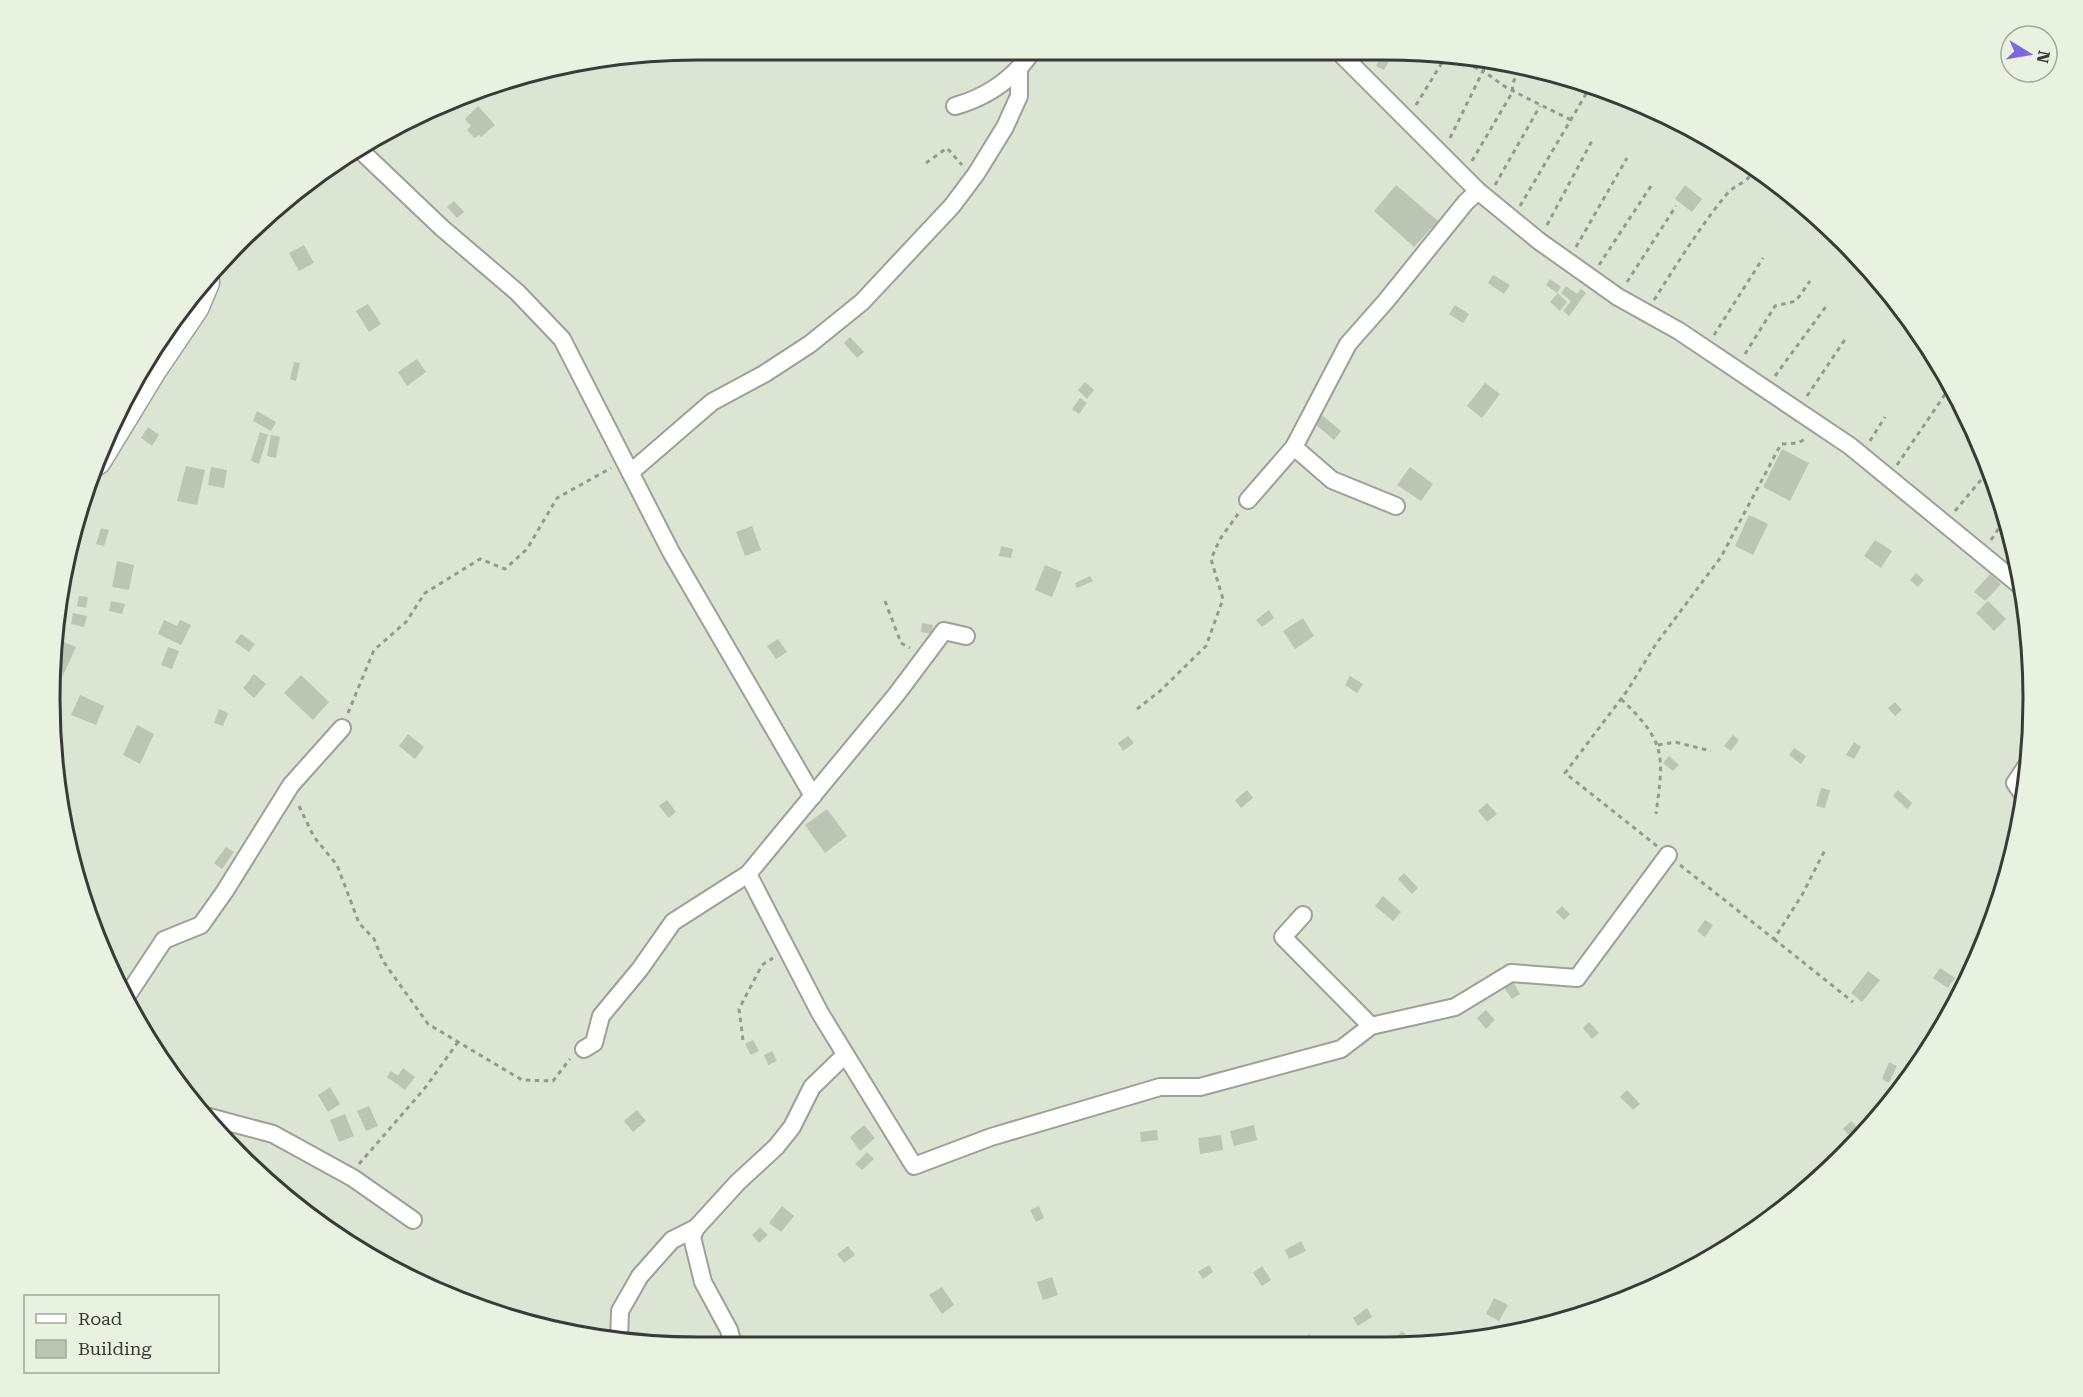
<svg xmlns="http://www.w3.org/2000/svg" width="2083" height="1397" viewBox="0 0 2083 1397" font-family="'Roboto Serif',serif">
<rect width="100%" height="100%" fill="#dce4d4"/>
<g fill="#bcc4b4">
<polygon points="1381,56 1389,61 1384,70 1376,66"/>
<polygon points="478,106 495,125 481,137 479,135 474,138 467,130 471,126 465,119"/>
<polygon points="1396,185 1438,221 1414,247 1374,211"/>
<polygon points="1685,185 1702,199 1692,212 1675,199"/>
<polygon points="454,201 464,212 457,218 447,207"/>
<polygon points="304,245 314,263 299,271 289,253"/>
<polygon points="1493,275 1510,285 1504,294 1488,283"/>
<polygon points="1550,279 1561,287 1557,293 1546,285"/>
<polygon points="1566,286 1577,294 1581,289 1586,293 1569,316 1563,311 1571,301 1561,293"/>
<polygon points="1558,293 1567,302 1560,311 1550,302"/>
<polygon points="368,304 381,324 369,332 356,311"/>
<polygon points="1455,305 1469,314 1463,323 1449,314"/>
<polygon points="850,337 864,352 857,358 844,343"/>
<polygon points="417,359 426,372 407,386 398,372"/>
<polygon points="294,362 300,363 296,381 290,379"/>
<polygon points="1085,382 1094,390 1087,399 1078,390"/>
<polygon points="1485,383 1500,394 1482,418 1467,406"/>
<polygon points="1080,398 1087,403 1079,414 1072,409"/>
<polygon points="257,411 276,422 271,431 253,421"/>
<polygon points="1322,415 1341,431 1334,440 1315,424"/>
<polygon points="148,427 159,435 152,446 141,438"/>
<polygon points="260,432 268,435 259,464 251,461"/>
<polygon points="271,435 280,437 276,458 267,456"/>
<polygon points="1782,449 1809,463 1790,501 1763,487"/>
<polygon points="186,466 205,470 197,505 177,501"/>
<polygon points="211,467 227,470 224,488 208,485"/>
<polygon points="1410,467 1433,484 1421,501 1397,485"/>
<polygon points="1749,515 1768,524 1753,555 1735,546"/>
<polygon points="752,526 761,550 745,556 736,532"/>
<polygon points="101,528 109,530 104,546 96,544"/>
<polygon points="1875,540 1892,551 1881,568 1864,556"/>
<polygon points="1001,546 1013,549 1011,558 999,556"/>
<polygon points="117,561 134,565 129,590 112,587"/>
<polygon points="1045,565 1062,572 1052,597 1035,590"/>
<polygon points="1916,573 1924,580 1918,587 1910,580"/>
<polygon points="1990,574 2001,584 1985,601 1974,592"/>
<polygon points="1090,576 1093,581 1077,588 1075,583"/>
<polygon points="79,596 88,597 86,608 77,606"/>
<polygon points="111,601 125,604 122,614 109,611"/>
<polygon points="1988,601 2006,619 1994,631 1976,613"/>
<polygon points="1269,610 1274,618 1262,627 1256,620"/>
<polygon points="73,613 87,616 84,627 71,624"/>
<polygon points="1303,618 1314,636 1295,649 1283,631"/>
<polygon points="164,620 177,626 180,620 191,625 181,645 158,634"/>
<polygon points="922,623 933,625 932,634 921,632"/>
<polygon points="241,634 255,644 249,652 235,642"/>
<polygon points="54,638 76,647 59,684 53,681 51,656"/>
<polygon points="778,639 787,652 776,659 767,646"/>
<polygon points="168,647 179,651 172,669 161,665"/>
<polygon points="254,674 266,684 254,698 243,688"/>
<polygon points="301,675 329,702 313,720 284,693"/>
<polygon points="1350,676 1363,684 1357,693 1345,685"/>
<polygon points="80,695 104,706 96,725 71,715"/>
<polygon points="1895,702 1902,710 1895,716 1888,708"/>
<polygon points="219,709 228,713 223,726 214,723"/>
<polygon points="137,725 154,734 140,764 123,755"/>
<polygon points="408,734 424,747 415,759 399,746"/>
<polygon points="1733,735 1739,740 1731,751 1724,746"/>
<polygon points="1128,736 1134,743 1123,751 1118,743"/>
<polygon points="1854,742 1861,747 1854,759 1846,755"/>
<polygon points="1794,748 1806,756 1801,764 1789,755"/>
<polygon points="1669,756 1679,765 1673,771 1663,763"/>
<polygon points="1821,788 1830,790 1825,808 1816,806"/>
<polygon points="1247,790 1253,798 1241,808 1235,800"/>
<polygon points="1898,790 1912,803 1907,809 1893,796"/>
<polygon points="667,800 676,812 669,818 659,806"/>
<polygon points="1487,803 1497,814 1487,822 1478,811"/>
<polygon points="827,809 847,836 825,853 805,825"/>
<polygon points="2018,818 2021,821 2018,835 2010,826"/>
<polygon points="226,847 234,852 222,869 214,863"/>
<polygon points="1404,873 1418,888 1412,894 1398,879"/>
<polygon points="1383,896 1401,912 1393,921 1375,906"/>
<polygon points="1562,906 1570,914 1564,920 1556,912"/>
<polygon points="1705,920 1713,925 1705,937 1697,931"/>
<polygon points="1940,968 1955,978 1948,988 1933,978"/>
<polygon points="1868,971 1880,980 1862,1002 1851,993"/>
<polygon points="1512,980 1520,994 1512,999 1503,986"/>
<polygon points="1486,1010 1495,1020 1486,1029 1477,1018"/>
<polygon points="1589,1022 1599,1033 1592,1039 1583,1028"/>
<polygon points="753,1040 759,1051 751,1055 745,1044"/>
<polygon points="772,1051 777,1061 768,1065 764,1055"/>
<polygon points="1889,1062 1897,1066 1889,1083 1882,1079"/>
<polygon points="403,1068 415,1077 405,1090 387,1077 391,1071 398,1076"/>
<polygon points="330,1087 340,1104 328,1112 318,1095"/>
<polygon points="1627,1090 1640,1104 1633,1110 1620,1097"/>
<polygon points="369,1106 378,1126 366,1131 357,1111"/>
<polygon points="637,1110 646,1121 633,1132 624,1121"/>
<polygon points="345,1114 354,1136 339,1142 330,1120"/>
<polygon points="1851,1121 1858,1128 1851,1137 1843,1129"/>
<polygon points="864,1125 875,1138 860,1151 850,1137"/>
<polygon points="1254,1125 1257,1140 1234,1146 1230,1131"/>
<polygon points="1157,1130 1158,1140 1141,1142 1140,1132"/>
<polygon points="1221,1135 1223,1150 1200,1154 1198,1138"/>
<polygon points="867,1152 874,1159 862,1170 855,1164"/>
<polygon points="782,1206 794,1216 781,1232 769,1223"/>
<polygon points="1039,1206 1044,1218 1036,1222 1030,1210"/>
<polygon points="760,1227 768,1235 759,1243 752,1235"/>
<polygon points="1301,1241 1306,1251 1289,1259 1285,1250"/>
<polygon points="848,1246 855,1255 844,1263 837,1254"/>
<polygon points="1209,1265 1213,1272 1203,1279 1198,1272"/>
<polygon points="1262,1266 1271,1280 1262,1286 1253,1273"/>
<polygon points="1052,1277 1058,1295 1043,1300 1037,1282"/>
<polygon points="942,1287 954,1305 942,1314 929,1295"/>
<polygon points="1494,1298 1508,1305 1499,1321 1486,1314"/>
<polygon points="1367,1308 1372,1317 1358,1326 1353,1318"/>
<polygon points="1402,1331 1413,1341 1409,1345 1386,1347"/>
<polygon points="1309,1334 1322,1346 1320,1348 1310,1348 1303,1341"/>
</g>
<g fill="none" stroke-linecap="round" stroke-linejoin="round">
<defs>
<g id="street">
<polyline points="1337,50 1478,191 1539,241 1618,297 1679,331 1850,446 2022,587"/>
<path d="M955,106C987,97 1013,79 1032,52"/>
<polyline points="359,149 442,228 517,292 562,339 671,552 813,796"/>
<polyline points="1294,447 1332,480 1396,506"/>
<polyline points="631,472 712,402 764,374 810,344 862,302 952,206 976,174 1005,127 1019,96 1019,70"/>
<polyline points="1248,500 1294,447 1348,344 1386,301 1466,202 1478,191"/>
<polyline points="966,636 944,631 896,695 748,874 820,1013 914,1166 991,1137 1160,1087 1200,1087 1341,1049 1371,1026 1455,1007 1511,973 1577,978 1668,855"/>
<polyline points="2024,796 2015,783 2027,765"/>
<polyline points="1303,915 1283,937 1371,1026"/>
<polyline points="125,999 164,940 201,925 225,891 291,785 342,728"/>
<polyline points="584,1049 594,1043 601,1016 640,969 673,922 748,874"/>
<polyline points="209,1117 273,1134 353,1178 413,1220"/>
<polyline points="619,1340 620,1311 640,1276 672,1240 696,1228"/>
<polyline points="734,1348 729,1330 703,1282 692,1237 696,1228 738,1182 776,1147 792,1127 812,1087 845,1055"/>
</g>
<polyline id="highway" points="96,460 152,368 194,306 204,282"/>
</defs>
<use href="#street" stroke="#9aa393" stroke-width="20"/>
<use href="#highway" stroke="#9aa393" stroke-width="33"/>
<g stroke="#949a8e" stroke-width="3" stroke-dasharray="4.5 4.5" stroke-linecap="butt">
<polyline points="1449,56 1483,71 1487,60"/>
<polyline points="1416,105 1446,56"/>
<polyline points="1450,138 1483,71 1507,88 1571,120"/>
<polyline points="1472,161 1513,91 1512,85 1521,66"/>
<polyline points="926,163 947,148 962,165"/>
<polyline points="1495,185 1540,106"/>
<polyline points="1520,206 1589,89"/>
<polyline points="1547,225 1593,139"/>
<polyline points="1576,247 1627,158"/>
<polyline points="1599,265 1651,186"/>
<polyline points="1627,282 1676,206"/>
<path d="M1654,300C1677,264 1699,228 1726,195C1736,183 1745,186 1756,168"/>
<polyline points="1714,335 1763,258"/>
<polyline points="1745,354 1775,306 1796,301 1810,281"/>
<polyline points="1775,376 1827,305"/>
<polyline points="1807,396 1846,338"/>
<polyline points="1870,441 1885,417"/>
<polyline points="1897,465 1950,387"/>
<polyline points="1955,511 1990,469"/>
<polyline points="1991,540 2005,519"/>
<polyline points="885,601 901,643 910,648"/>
<path d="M1621,699C1666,742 1664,754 1656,814"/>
<polyline points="1137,709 1160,691 1206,646 1223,599 1211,559 1220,539 1238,514"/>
<polyline points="348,713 374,650 406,622 425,593 480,559 505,569 527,549 557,498 611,468"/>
<polyline points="1658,745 1675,742 1711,751"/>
<polyline points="299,806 314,837 337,865 359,923 374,939 383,961 428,1024 522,1080 553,1081 570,1059"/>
<polyline points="1657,846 1565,773 1627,691 1656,644 1721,557 1781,444 1798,443 1807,438"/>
<polyline points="1680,865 1774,939 1802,895 1826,848"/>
<polyline points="1774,939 1853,1002"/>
<polyline points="743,1040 739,1009 762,965 773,958"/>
<polyline points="359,1164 425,1088 458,1042"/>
</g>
<use href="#street" stroke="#fff" stroke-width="16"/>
<use href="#highway" stroke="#fff" stroke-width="30"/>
</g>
<path d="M0 0H2083V1397H0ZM698 60H1385A638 638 0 0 1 2023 698V699A638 638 0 0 1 1385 1337H698A638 638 0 0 1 60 699V698A638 638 0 0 1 698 60Z" fill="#e9f2e1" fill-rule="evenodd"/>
<path fill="none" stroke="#393c35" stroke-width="3" d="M698 60H1385A638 638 0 0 1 2023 698V699A638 638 0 0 1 1385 1337H698A638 638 0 0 1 60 699V698A638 638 0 0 1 698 60Z"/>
<rect x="24" y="1295" width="195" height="78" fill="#e9f2e1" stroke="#a3a99c" stroke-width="1.5"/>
<rect x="36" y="1314" width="30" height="9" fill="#ffffff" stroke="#a3a99c" stroke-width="1.5"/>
<text x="78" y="1325" font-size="18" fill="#393c35">Road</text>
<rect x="36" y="1340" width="30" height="18" fill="#bcc4b4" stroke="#a3a99c" stroke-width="1.5"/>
<text x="78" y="1355" font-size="18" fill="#393c35">Building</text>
<g transform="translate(2029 54) rotate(101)"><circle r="28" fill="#e9f2e1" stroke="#a3a99c" stroke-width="1.5"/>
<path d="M0-4.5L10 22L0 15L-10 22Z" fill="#7f67e2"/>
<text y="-9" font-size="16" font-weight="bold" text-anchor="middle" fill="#393c35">N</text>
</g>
</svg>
